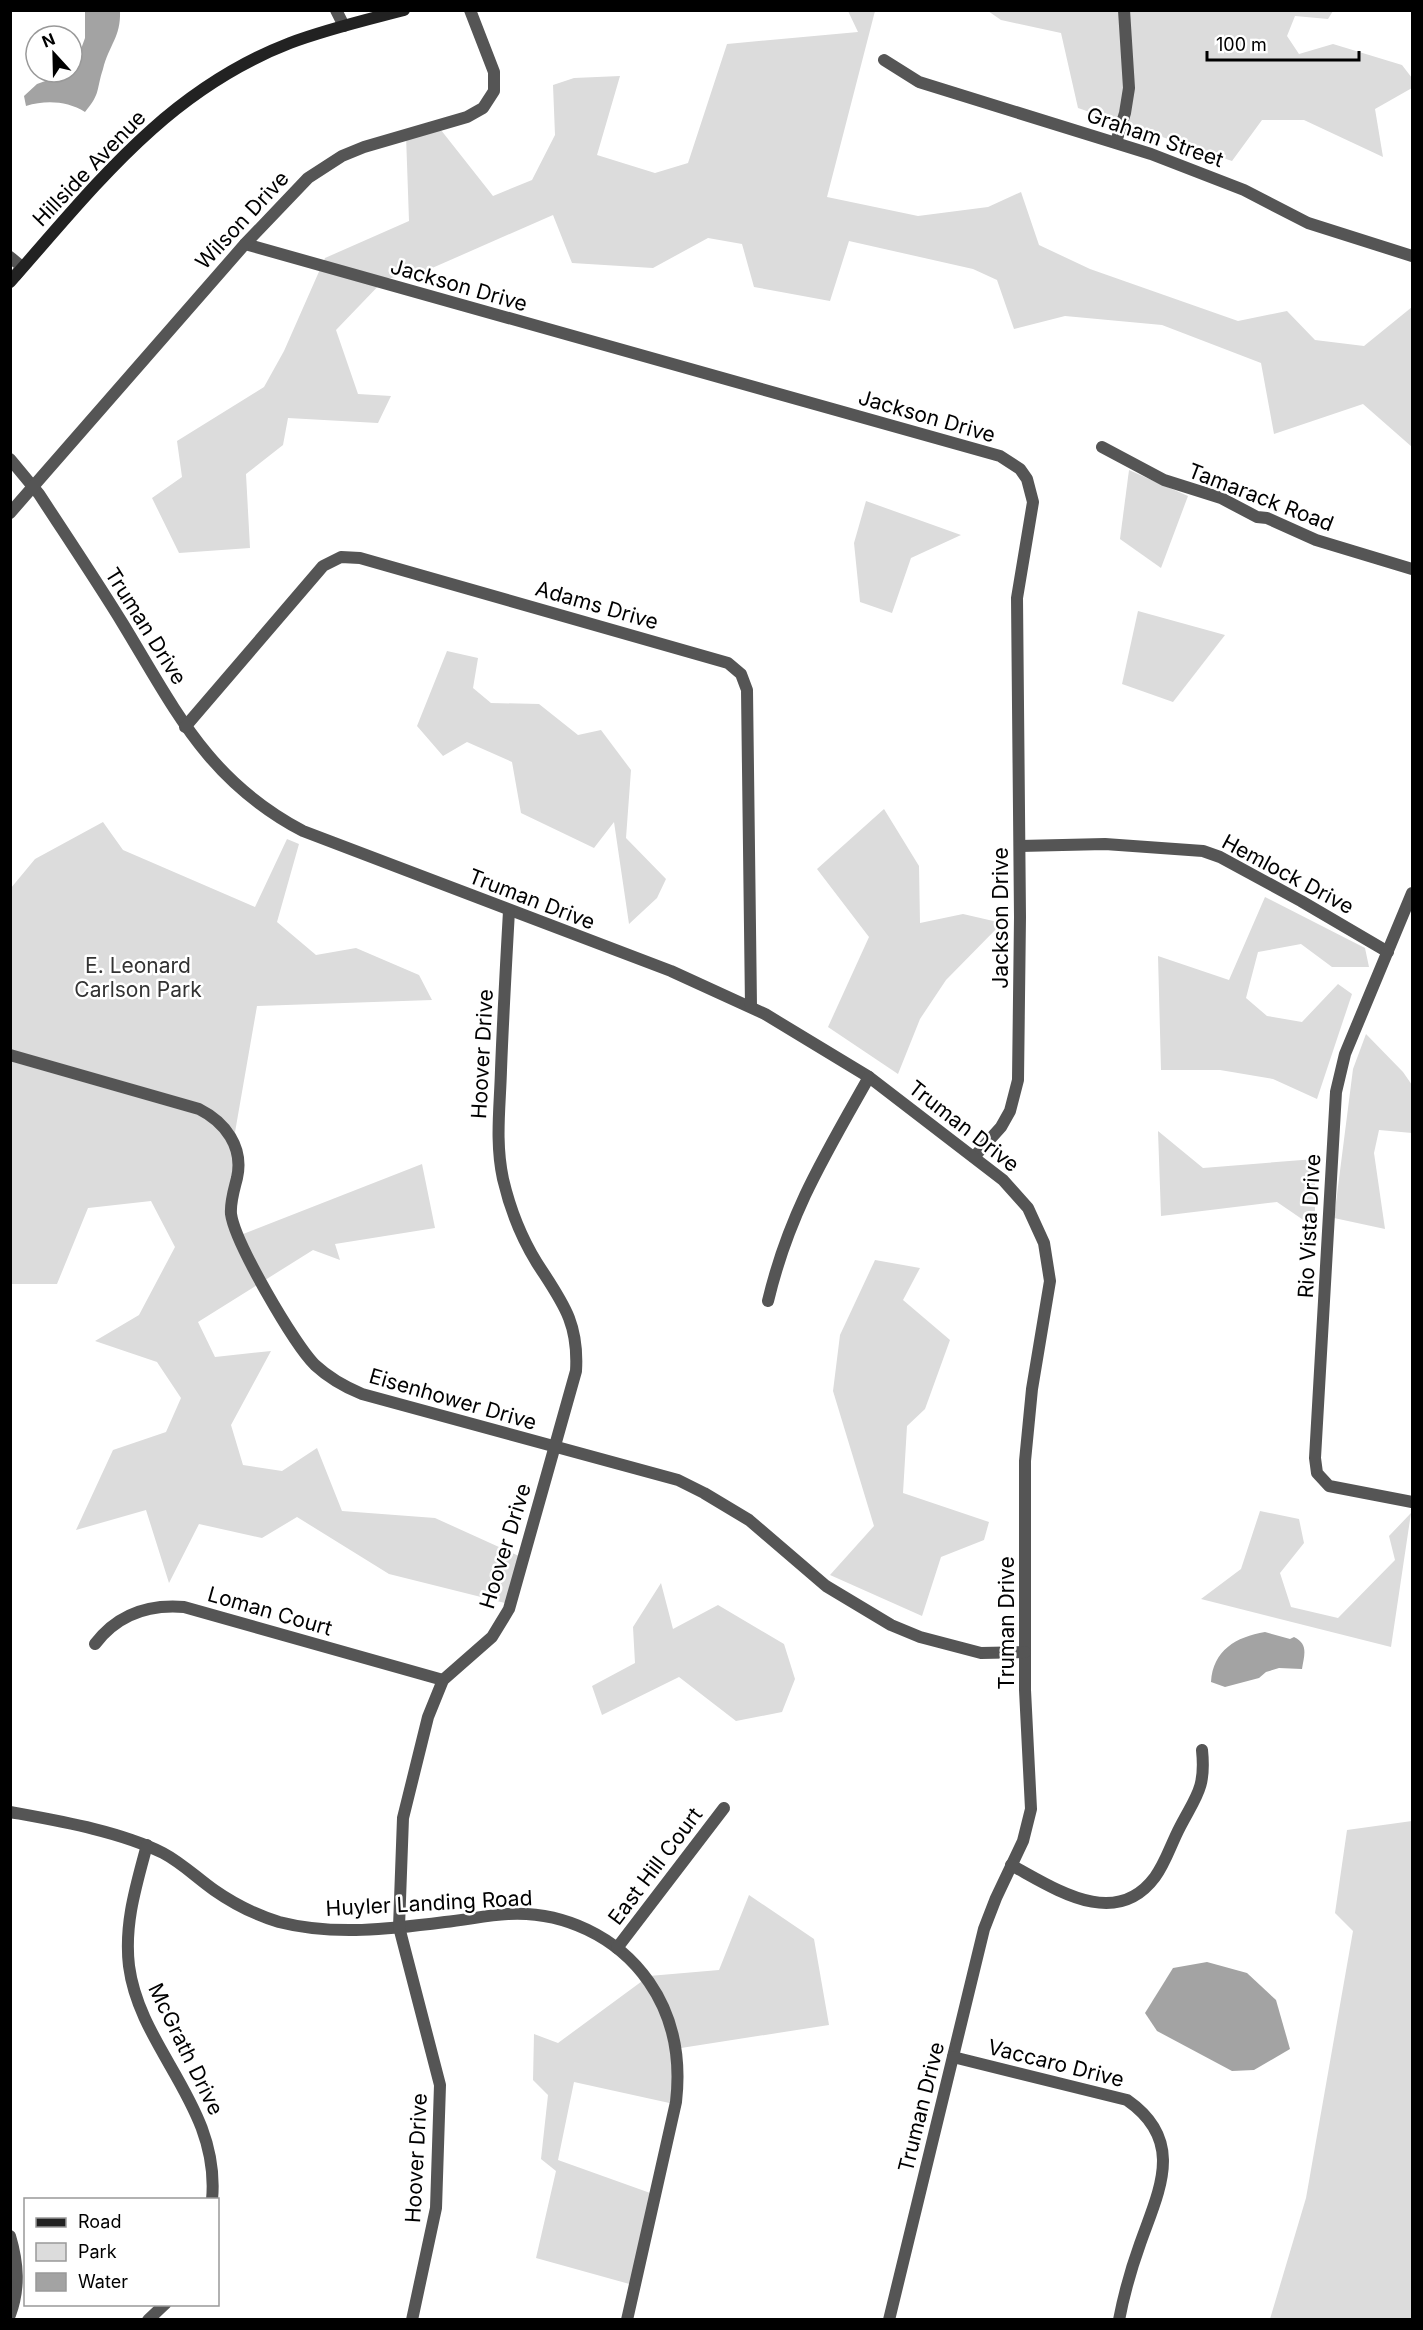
<svg xmlns="http://www.w3.org/2000/svg" width="1423" height="2330" viewBox="0 0 1423 2330" font-family="Inter,sans-serif">
<rect width="100%" height="100%" fill="#fff"/>
<g fill="#dcdcdc">
<polygon points="848,11 875,11 827,197 918,216 988,207 1021,192 1039,245 1090,269 1238,321 1287,311 1315,340 1364,346 1412,307 1412,447 1363,404 1274,434 1261,363 1162,325 1065,316 1014,329 997,280 973,269 849,241 830,301 754,287 742,244 708,238 653,268 572,263 553,215 423,272 385,279 336,330 358,394 391,396 378,423 288,418 283,445 246,474 250,548 179,553 152,498 182,477 177,441 264,387 284,351 325,258 409,221 406,135 437,125 493,196 532,180 555,135 553,85 574,78 620,76 597,155 655,173 688,163 727,44 858,32"/>
<polygon points="988,11 1333,11 1328,19 1295,16 1287,36 1299,54 1333,44 1402,65 1412,78 1412,88 1375,109 1383,157 1304,120 1262,120 1232,161 1078,108 1061,33 1001,20"/>
<polygon points="1129,470 1188,496 1161,568 1120,539"/>
<polygon points="866,501 961,535 911,558 892,613 860,602 854,543"/>
<polygon points="1138,611 1225,635 1173,702 1122,684"/>
<polygon points="447,651 478,658 473,688 491,703 539,704 578,735 601,730 631,770 626,838 666,879 657,898 629,924 614,822 594,848 521,813 512,762 467,742 443,756 417,726"/>
<polygon points="884,809 919,866 920,923 963,914 1002,923 946,980 920,1019 898,1074 828,1027 869,937 817,869"/>
<polygon points="103,822 123,850 255,907 287,839 299,844 277,922 316,955 356,948 419,975 432,1000 257,1006 234,1138 238,1236 422,1164 435,1228 335,1244 340,1260 313,1250 198,1322 215,1357 271,1351 231,1425 243,1465 282,1471 317,1448 342,1511 435,1518 521,1557 509,1604 389,1574 297,1517 262,1538 199,1524 169,1583 146,1510 76,1530 113,1450 166,1432 181,1398 157,1362 95,1341 139,1315 175,1247 151,1201 88,1208 57,1284 11,1284 11,888 35,859"/>
<polygon points="1265,897 1365,948 1369,967 1332,967 1301,944 1258,952 1246,998 1267,1016 1302,1022 1338,984 1352,994 1317,1099 1273,1079 1220,1070 1161,1070 1158,956 1229,980"/>
<polygon points="1366,1034 1403,1072 1412,1085 1412,1133 1379,1130 1374,1153 1385,1229 1334,1218 1353,1069"/>
<polygon points="1158,1131 1203,1168 1315,1159 1315,1228 1277,1202 1161,1216"/>
<polygon points="875,1260 920,1268 903,1300 950,1340 925,1409 907,1426 903,1493 989,1522 984,1540 941,1557 922,1616 830,1575 874,1526 833,1391 840,1335"/>
<polygon points="1260,1511 1299,1519 1304,1543 1280,1573 1291,1607 1338,1618 1395,1560 1389,1536 1411,1513 1391,1647 1201,1599 1241,1569"/>
<polygon points="661,1583 673,1629 718,1605 784,1644 795,1679 782,1712 736,1721 679,1677 602,1715 592,1686 635,1663 633,1627"/>
<polygon points="1412,1821 1412,2319 1270,2319 1306,2198 1353,1931 1335,1913 1347,1830"/>
<polygon points="749,1895 814,1939 829,2025 681,2048 674,2104 574,2082 558,2160 653,2194 633,2285 536,2258 556,2171 541,2159 548,2095 533,2080 534,2034 558,2043 649,1976 719,1970"/>
</g>
<g fill="#a3a3a3">
<path d="M85,11H120C121,37 109,45 103,69C96,90 101,93 85,112C67,101 46,100 26,106L24,96L37,84L73,71L85,38Z"/>
<path d="M1265,1632L1290,1639L1294,1637C1309,1644 1304,1656 1302,1669L1279,1668L1266,1672L1259,1678L1225,1687L1211,1682C1213,1650 1236,1637 1265,1632Z"/>
<polygon points="1207,1962 1247,1973 1276,2000 1290,2049 1254,2070 1232,2071 1157,2031 1145,2013 1173,1968"/>
</g>
<g fill="none" stroke-linecap="round" stroke-linejoin="round">
<g stroke="#555" stroke-width="12">
<polyline points="336,10 344,26"/>
<polyline points="884,60 919,82 1151,154 1244,190 1308,223 1412,256"/>
<polyline points="1116,142 1125,113 1129,88 1124,10"/>
<polyline points="245,244 1000,456 1020,469 1027,479 1033,502 1017,598 1020,917 1018,1080 1010,1111 1001,1127 974,1157"/>
<polyline points="10,257 22,267 15,276"/>
<polyline points="1102,447 1164,480 1221,498 1257,517 1267,518 1316,540 1412,569"/>
<path d="M10,459L39,494C67,537 96,580 123,624C176,711 208,781 303,831L671,971L765,1014L869,1077L1003,1180L1028,1208L1044,1243L1050,1281L1032,1389L1025,1461V1690L1031,1809L1023,1841L996,1898L984,1929L889,2320"/>
<polyline points="10,513 245,244 308,178 342,156 364,147 467,117 483,108 494,91 494,72 470,10"/>
<polyline points="185,727 323,566 341,557 360,558 728,663 741,674 747,690 751,1006"/>
<polyline points="1020,846 1105,844 1203,851 1220,857 1301,901 1388,952"/>
<polyline points="1412,893 1345,1054 1336,1092 1315,1458 1317,1473 1329,1486 1412,1502"/>
<path d="M10,1055L199,1109C225,1122 244,1147 237,1178C234,1190 230,1202 231,1214C235,1243 294,1344 315,1365C329,1378 345,1387 362,1394L678,1480L704,1493L749,1520L826,1586L891,1625L920,1637L981,1653L1025,1652"/>
<path d="M768,1301C789,1213 825,1155 869,1077"/>
<path d="M95,1644C117,1615 147,1604 184,1607L443,1680"/>
<path d="M10,1812C59,1821 119,1831 163,1853C182,1863 197,1878 214,1890C234,1904 256,1915 279,1922C333,1936 391,1929 445,1922C466,1920 487,1915 508,1914C563,1911 617,1936 649,1982C674,2018 681,2059 676,2102L627,2320"/>
<path d="M147,1845C136,1886 124,1924 129,1966C140,2050 221,2106 212,2200"/>
<path d="M1011,1865C1054,1888 1115,1931 1155,1877C1166,1862 1171,1844 1180,1827C1196,1796 1206,1788 1202,1750"/>
<polyline points="617,1948 724,1808"/>
<path d="M953,2057L1127,2100C1186,2141 1159,2190 1140,2244C1131,2269 1124,2294 1119,2320"/>
<path d="M10,2236C18,2263 20,2288 10,2315"/>
<polyline points="148,2320 165,2304"/>
<path d="M412,2320L436,2208L440,2085L399,1927L403,1818L428,1717L443,1680L492,1637L509,1609L576,1371C579,1322 562,1302 537,1263C521,1237 510,1209 503,1179C495,1142 500,1107 501,1070C503,1017 506,964 509,911"/>
</g>
<path stroke="#222" stroke-width="12" d="M10,282C95,186 166,91 290,43C327,29 366,20 404,10"/>
</g>
<g text-anchor="middle" dominant-baseline="central" stroke-width="5" stroke-linejoin="round" paint-order="stroke">
<g font-size="21" fill="#000" stroke="#fff">
<text transform="translate(1155 137) rotate(19)">Graham Street</text>
<text transform="translate(89 168) rotate(-46)">Hillside Avenue</text>
<text transform="translate(242 220) rotate(-47)">Wilson Drive</text>
<text transform="translate(459 285) rotate(16)">Jackson Drive</text>
<text transform="translate(927 416) rotate(16)">Jackson Drive</text>
<text transform="translate(1261 497) rotate(21)">Tamarack Road</text>
<text transform="translate(597 605) rotate(16)">Adams Drive</text>
<text transform="translate(146 626) rotate(58)">Truman Drive</text>
<text transform="translate(1288 874) rotate(28)">Hemlock Drive</text>
<text transform="translate(532 899) rotate(21)">Truman Drive</text>
<text transform="translate(1000 918) rotate(-90)">Jackson Drive</text>
<text transform="translate(482 1054) rotate(-87)">Hoover Drive</text>
<text transform="translate(964 1126) rotate(38)">Truman Drive</text>
<text transform="translate(1309 1226) rotate(-87)">Rio Vista Drive</text>
<text transform="translate(453 1399) rotate(16)">Eisenhower Drive</text>
<text transform="translate(505 1546) rotate(-73)">Hoover Drive</text>
<text transform="translate(270 1611) rotate(16)">Loman Court</text>
<text transform="translate(1006 1623) rotate(-90)">Truman Drive</text>
<text transform="translate(655 1866) rotate(-53)">East Hill Court</text>
<text transform="translate(429 1903) rotate(-3)">Huyler Landing Road</text>
<text transform="translate(186 2049) rotate(64)">McGrath Drive</text>
<text transform="translate(1056 2063) rotate(14)">Vaccaro Drive</text>
<text transform="translate(921 2107) rotate(-76)">Truman Drive</text>
<text transform="translate(416 2158) rotate(-87)">Hoover Drive</text>
</g>
<g font-size="21" fill="#333" stroke="#fff">
<text x="138" y="965">E. Leonard<tspan x="138" dy="24">Carlson Park</tspan></text>
</g>
</g>
<rect width="1423" height="2330" fill="none" stroke="#000000" stroke-width="24"/>
<rect x="24" y="2198" width="195" height="108" fill="#ffffff" stroke="#999999" stroke-width="1.5"/>
<rect x="36" y="2218" width="30" height="9" fill="#222222" stroke="#999999" stroke-width="1.5"/>
<text x="78" y="2228" font-size="18" fill="#000000">Road</text>
<rect x="36" y="2243" width="30" height="18" fill="#dcdcdc" stroke="#999999" stroke-width="1.5"/>
<text x="78" y="2258" font-size="18" fill="#000000">Park</text>
<rect x="36" y="2273" width="30" height="18" fill="#a3a3a3" stroke="#999999" stroke-width="1.5"/>
<text x="78" y="2288" font-size="18" fill="#000000">Water</text>
<g transform="translate(54 54) rotate(338)"><circle r="28" fill="#ffffff" stroke="#999999" stroke-width="1.5"/>
<path d="M0-4.5L10 22L0 15L-10 22Z" fill="#000000"/>
<text y="-9" font-size="16" font-weight="bold" text-anchor="middle" fill="#000000">N</text>
</g>
<path d="M1207 51v9h152v-9" fill="none" stroke="#000000" stroke-width="3"/>
<text x="1216" y="51" font-size="18" fill="#000000" stroke="#ffffff" stroke-width="4.5" paint-order="stroke">100 m</text>
</svg>
